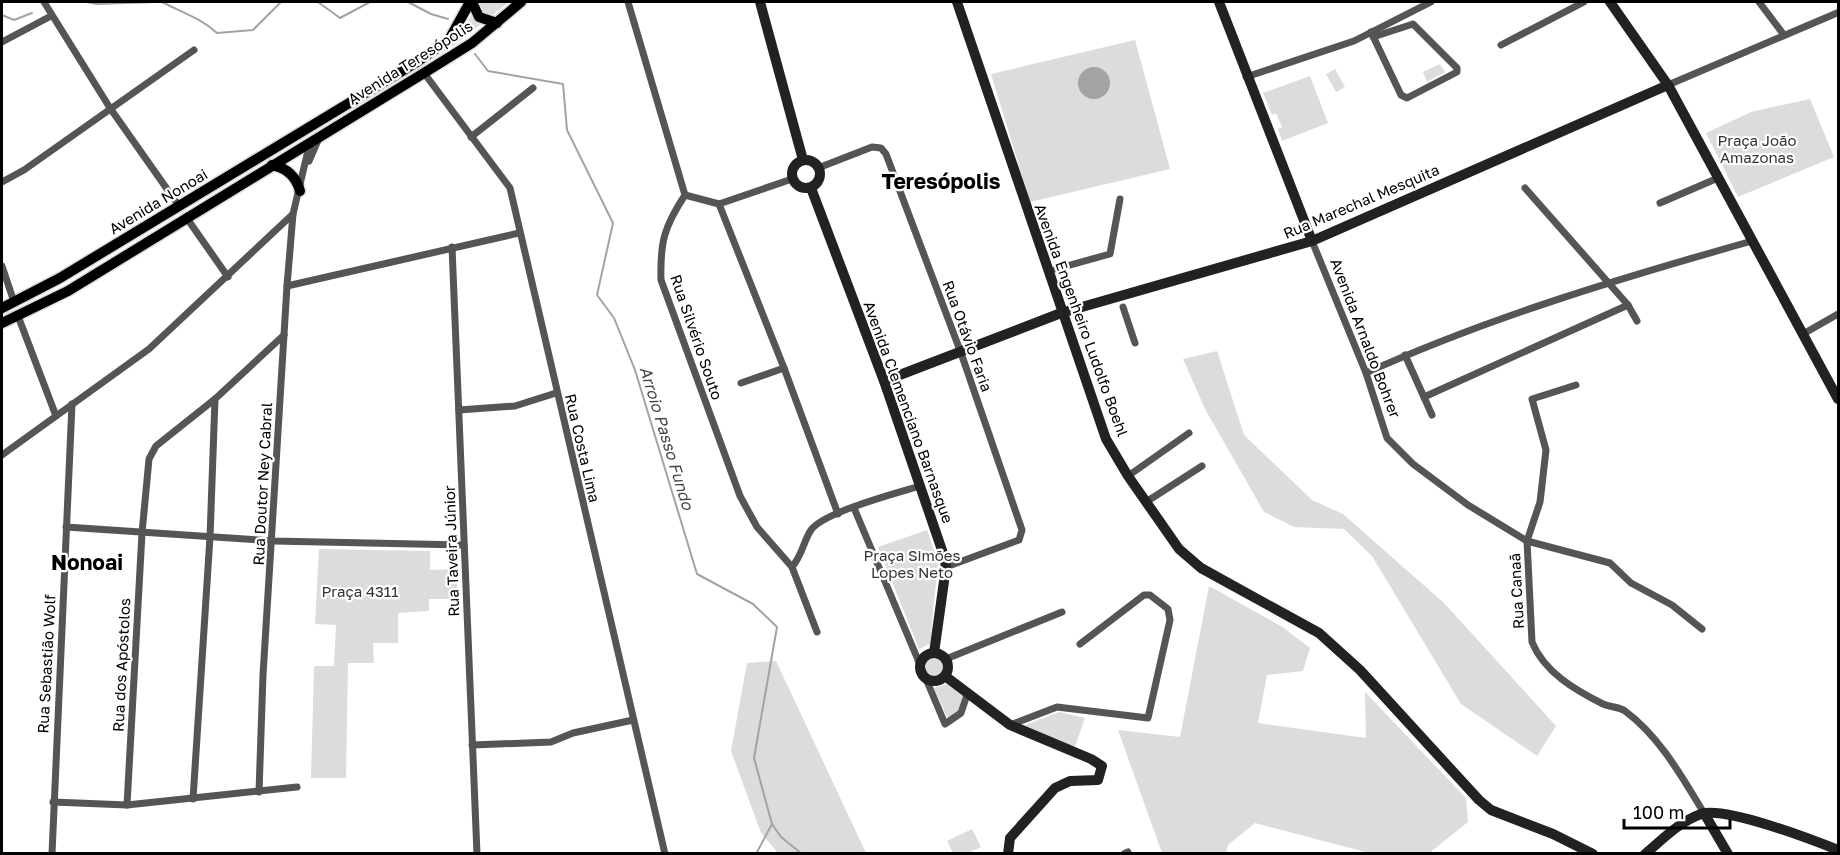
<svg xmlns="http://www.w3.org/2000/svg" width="1840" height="855" viewBox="0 0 1840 855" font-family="'Golos Text',sans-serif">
<rect width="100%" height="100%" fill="#fff"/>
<g fill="#dcdcdc">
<polygon points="480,2 509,2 451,48"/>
<polygon points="1135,40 1170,169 1030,202 991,74"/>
<polygon points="1440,64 1445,72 1427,82 1423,72"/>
<polygon points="1335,69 1345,87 1336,92 1326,74"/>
<polygon points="1310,76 1328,123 1282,141 1278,129 1282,127 1276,113 1272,115 1263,93"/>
<polygon points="1810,99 1834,157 1738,197 1706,133 1751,112"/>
<polygon points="1217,351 1244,435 1312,500 1343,514 1444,603 1556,726 1537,756 1461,704 1372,556 1344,529 1294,527 1264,512 1205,409 1183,359"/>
<polygon points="927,530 938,562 930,644 919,649 878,547"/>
<polygon points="319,549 430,551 430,570 457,569 457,599 429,599 429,611 398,613 398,643 373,643 374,663 348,663 346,778 311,778 314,666 334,666 336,625 315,624"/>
<polygon points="1209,586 1281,626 1310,648 1303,671 1267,675 1258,723 1366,738 1365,692 1466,798 1468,822 1428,854 1369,853 1255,823 1228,845 1226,853 1162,853 1118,730 1180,737"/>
<circle cx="935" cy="667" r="11"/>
<polygon points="776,661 866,853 778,853 761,833 731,751 747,663"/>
<polygon points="947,684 963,695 960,709 948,719 934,688"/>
<polygon points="1059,712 1085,718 1074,749 1025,725"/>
<polygon points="972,829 981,847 968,853 953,853 947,841"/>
</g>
<circle fill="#a3a3a3" cx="1094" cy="83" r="16"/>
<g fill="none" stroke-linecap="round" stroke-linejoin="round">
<g stroke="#a3a3a3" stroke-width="2">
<polyline points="86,2 97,4 156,2"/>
<path d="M162,2C181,12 201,18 217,33L253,30L281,2"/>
<polyline points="318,2 340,18 370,2"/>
<polyline points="408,2 431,14 448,19"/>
<polyline points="2,15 14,20 32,13"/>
<polyline points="475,54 488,71 563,84 567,130 613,223 597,295 614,318 635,370 697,574 753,604 777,627 754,758 772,824 781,837 802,854"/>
<polyline points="1550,853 1551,854"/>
<polyline points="756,854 772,824"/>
</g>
<defs>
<g id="primary">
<polyline points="472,2 479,17 497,23"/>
<path d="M272,165C287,168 296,176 300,191"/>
<polyline points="2,308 60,278 417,62 449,40 470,2"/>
<polyline points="2,323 68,291 424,73 472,43 521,2"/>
</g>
</defs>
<use href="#primary" stroke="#dbdbdb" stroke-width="13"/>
<g stroke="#555" stroke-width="7">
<polyline points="44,2 110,108 179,206"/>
<path d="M628,2L685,195C664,227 660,242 661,280L740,496L757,527L792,567L817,632"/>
<polyline points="1759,2 1784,35"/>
<polyline points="1371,32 1401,95 1407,98 1457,72 1457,68 1413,24 1373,37"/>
<polyline points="2,42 51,16"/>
<polyline points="1501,45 1584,2"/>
<polyline points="424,73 510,188 665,854"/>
<polyline points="1246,77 1354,41 1431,2"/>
<polyline points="1668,85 1837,13"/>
<polyline points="471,137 533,88"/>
<polyline points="309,161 319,138"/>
<polyline points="818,168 872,147 881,148 886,154 961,353 1022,530 1019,540 946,567"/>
<polyline points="2,182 24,170 194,50"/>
<polyline points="1525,188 1628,305 1637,321"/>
<polyline points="685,195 719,204"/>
<polyline points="1660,203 1718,178"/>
<polyline points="719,204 784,368 838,514"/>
<polyline points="719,204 792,179"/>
<polyline points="186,217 228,277"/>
<polyline points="1312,241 1366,373 1387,438 1413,464 1468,505 1527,541 1610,563 1631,583 1672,605 1702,629"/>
<polyline points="452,247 477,854"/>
<polyline points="2,266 14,302"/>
<polyline points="1056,269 1110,254 1120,199"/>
<polyline points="287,286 519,233"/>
<polyline points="1123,307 1135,343"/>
<polyline points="18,316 56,416"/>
<polyline points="1803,334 1838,314"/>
<polyline points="1405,355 1432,415"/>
<path d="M1366,373C1490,317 1621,278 1752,241"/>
<polyline points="741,383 784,368"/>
<path d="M1576,385L1532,399L1546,450L1540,502L1527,541L1532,642C1544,672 1575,690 1603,704C1610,707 1620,707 1625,711C1660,737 1682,777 1704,813"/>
<polyline points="1424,397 1628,305"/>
<polyline points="459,410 515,406 556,393"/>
<polyline points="2,455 149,349 293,214"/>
<polyline points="1128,476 1189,433"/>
<polyline points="1146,502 1202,466"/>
<polyline points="854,508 945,724 961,713 968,692"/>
<polyline points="66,527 273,541 464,545"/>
<path d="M792,567C803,554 803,542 811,530C824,512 897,493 920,486"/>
<polyline points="946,659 1062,612"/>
<polyline points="1010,725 1057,707 1148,718 1170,620 1168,609 1150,595 1144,595 1080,644"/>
<polyline points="472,745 551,742 573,733 633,720"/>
<polyline points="259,792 263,675 287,286 293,214 310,142"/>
<polyline points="193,799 210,537 215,399"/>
<polyline points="53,802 127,805 297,787"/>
<polyline points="127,805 142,533 149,459 156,446 215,399 284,335"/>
<polyline points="52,854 72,404"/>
<polyline points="1124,854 1128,852"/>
</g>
<g stroke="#222" stroke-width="10">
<polyline points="760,2 803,160"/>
<polyline points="957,2 1106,439 1128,476 1179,549 1201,568 1319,633 1360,670 1479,800 1491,810 1553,834 1593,854"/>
<polyline points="1219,2 1312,241"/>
<polyline points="1610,2 1668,85 1838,399"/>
<circle cx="806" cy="174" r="14"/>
<polyline points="811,188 884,381 944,556 946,567 934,653"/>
<polyline points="884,381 1061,313 1312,241 1668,85"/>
<circle cx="934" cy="667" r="14"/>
<polyline points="945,676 1010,725 1091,759 1102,766 1098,780 1070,781 1055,788 1010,838 1008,854"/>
<polyline points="1704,813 1728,854"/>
<path d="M1645,854C1663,839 1679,822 1701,814C1725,806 1813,840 1838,850"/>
</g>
<use href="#primary" stroke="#000" stroke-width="10"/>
</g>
<g text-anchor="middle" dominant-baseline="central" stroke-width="4.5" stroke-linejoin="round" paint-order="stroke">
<g font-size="15" fill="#000" stroke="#fff">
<text transform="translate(410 62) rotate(-32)">Avenida Teresópolis</text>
<text transform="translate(158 201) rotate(-31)">Avenida Nonoai</text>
<text transform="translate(1361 201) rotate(-23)">Rua Marechal Mesquita</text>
<text transform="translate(1082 320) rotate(70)">Avenida Engenheiro Ludolfo Boehl</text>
<text transform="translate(968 336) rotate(70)">Rua Otávio Faria</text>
<text transform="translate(697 337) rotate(71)">Rua Silvério Souto</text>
<text transform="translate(1366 338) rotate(69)">Avenida Arnaldo Bohrer</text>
<text transform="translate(909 412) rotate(70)">Avenida Clemenciano Barnasque</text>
<text transform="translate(583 448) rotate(77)">Rua Costa Lima</text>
<text transform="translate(262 484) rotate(-87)">Rua Doutor Ney Cabral</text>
<text transform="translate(451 551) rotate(-92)">Rua Taveira Júnior</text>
<text transform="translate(1516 591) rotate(-93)">Rua Canaã</text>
<text transform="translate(46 664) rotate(-87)">Rua Sebastião Wolf</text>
<text transform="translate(121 665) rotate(-87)">Rua dos Apóstolos</text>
</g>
<g font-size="15" fill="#333" stroke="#fff">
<text x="1757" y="140">Praça João<tspan x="1757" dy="17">Amazonas</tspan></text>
<text x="912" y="555">Praça Simões<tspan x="912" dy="17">Lopes Neto</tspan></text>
<text x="360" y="591">Praça 4311</text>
</g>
<g font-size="16" font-style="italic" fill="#444" stroke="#fff">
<text transform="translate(667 438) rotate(73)">Arroio Passo Fundo</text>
</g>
<g font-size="21" font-weight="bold" fill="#000" stroke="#fff">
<text x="941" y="181">Teresópolis</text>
<text x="87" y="562">Nonoai</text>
</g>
</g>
<rect width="1840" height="855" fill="none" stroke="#000000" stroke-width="6"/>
<path d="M1624 819v9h106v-9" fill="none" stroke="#000000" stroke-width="3"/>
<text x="1633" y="819" font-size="18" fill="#000000" stroke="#ffffff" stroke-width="4.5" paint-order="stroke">100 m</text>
</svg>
